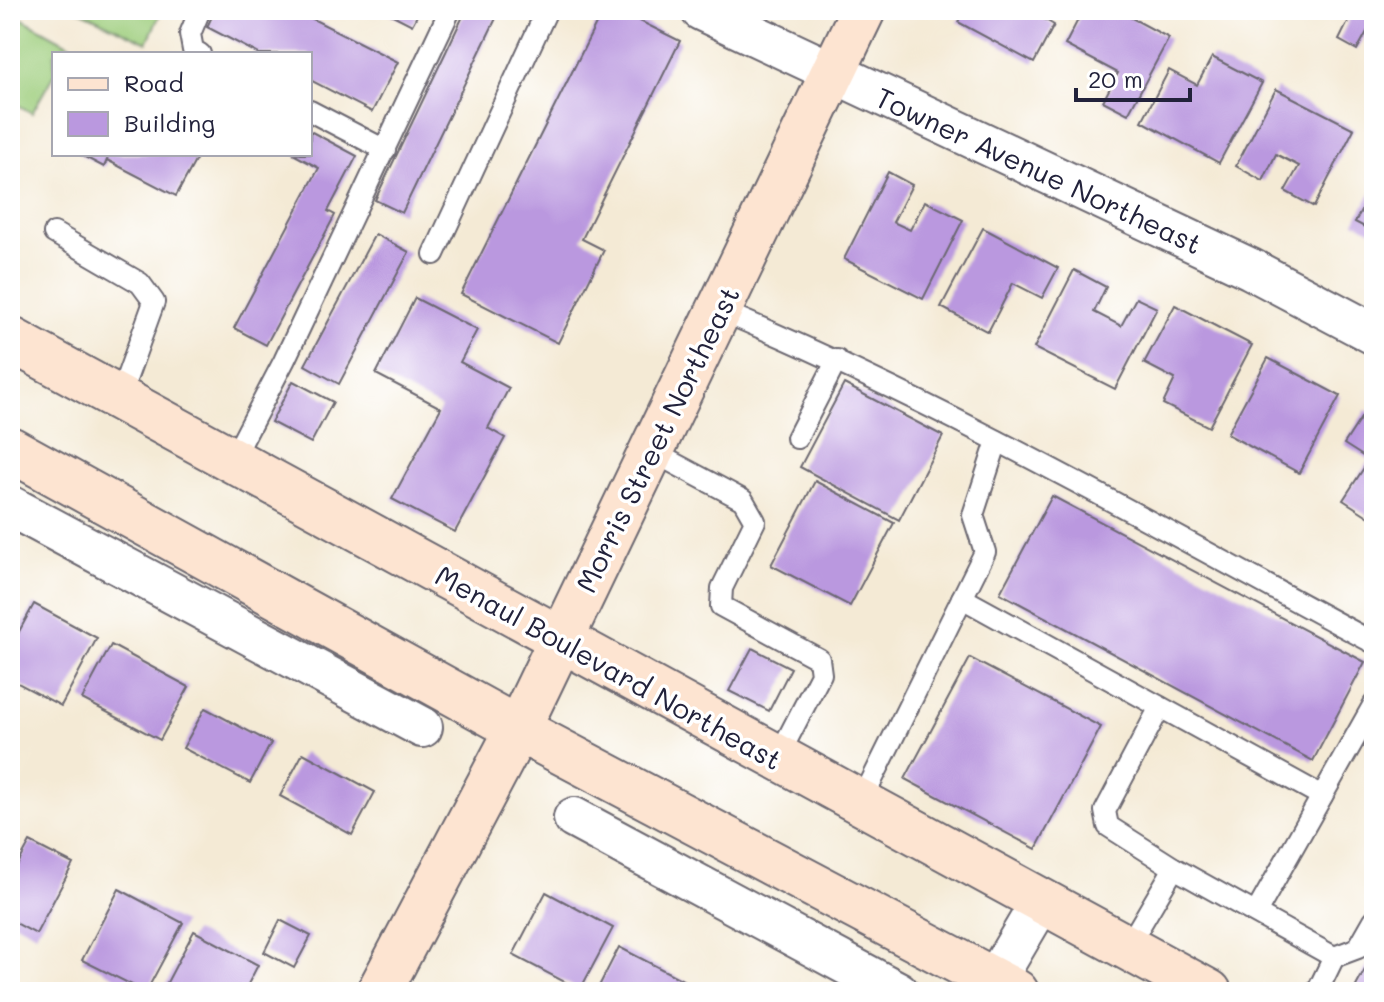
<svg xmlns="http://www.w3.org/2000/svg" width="1384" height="1002" viewBox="0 0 1384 1002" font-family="Mali,sans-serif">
<rect width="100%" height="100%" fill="#fff"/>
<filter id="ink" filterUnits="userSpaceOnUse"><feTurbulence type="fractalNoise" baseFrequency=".0125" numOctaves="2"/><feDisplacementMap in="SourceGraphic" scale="16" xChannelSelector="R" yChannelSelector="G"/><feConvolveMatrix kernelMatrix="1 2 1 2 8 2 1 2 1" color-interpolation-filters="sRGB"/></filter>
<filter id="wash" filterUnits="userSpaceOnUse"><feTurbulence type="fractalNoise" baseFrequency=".006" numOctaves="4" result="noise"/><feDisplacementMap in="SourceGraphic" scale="32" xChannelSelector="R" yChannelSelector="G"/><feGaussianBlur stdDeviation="1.8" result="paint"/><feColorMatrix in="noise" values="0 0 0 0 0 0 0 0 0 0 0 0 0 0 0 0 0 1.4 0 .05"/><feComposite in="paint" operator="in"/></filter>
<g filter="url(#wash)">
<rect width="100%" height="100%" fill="#f4ead5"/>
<g fill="#9dcd7b" stroke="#60785b" stroke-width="2">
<polygon points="78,10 162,10 147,43"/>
<polygon points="10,12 70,45 65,54 54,54 54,74 32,113 10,100"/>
</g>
<g id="blocks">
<g fill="#ba98df">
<polygon points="215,10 295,10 398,62 372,112 310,80 310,54 259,54 207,27"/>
<polygon points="383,10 420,10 412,25"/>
<polygon points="466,10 500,10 402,213 375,200"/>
<polygon points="603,10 618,10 680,41 582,239 604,250 558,343 461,294"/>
<polygon points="964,10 1029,10 1054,25 1034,63 958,22"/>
<polygon points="1083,10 1117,10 1169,38 1128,114 1103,101 1118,73 1065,45"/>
<polygon points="1335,10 1374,10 1374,34 1368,30 1357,50 1339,40 1350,18"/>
<polygon points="1212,57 1262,83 1219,163 1142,121 1169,70 1197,85"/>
<polygon points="1276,89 1354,129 1314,207 1285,191 1299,166 1276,154 1263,181 1236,166"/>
<polygon points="310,131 357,156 328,211 335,215 266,345 234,328 319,168 293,154 310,154"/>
<polygon points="79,154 199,154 176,196 107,160 104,167"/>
<polygon points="888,172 912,185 893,222 910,230 925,201 963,220 923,299 844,259"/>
<polygon points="1374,187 1374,232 1355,222"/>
<polygon points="983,228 1058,268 1042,298 1013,283 988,332 941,307"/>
<polygon points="375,234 409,252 339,384 305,365"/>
<polygon points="1074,270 1106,287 1094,312 1121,326 1136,298 1157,308 1115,389 1034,348"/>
<polygon points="415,298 477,330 460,362 509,388 488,428 505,438 455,532 392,499 441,408 376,374"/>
<polygon points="1175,305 1252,345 1209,427 1163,404 1175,379 1144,363"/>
<polygon points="1268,358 1340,396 1299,473 1227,434"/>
<polygon points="293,381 333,402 311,443 271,422"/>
<polygon points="844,384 943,436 899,520 800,467"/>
<polygon points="1366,410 1374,415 1374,520 1343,500 1369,460 1344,444"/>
<polygon points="815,481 894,523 850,606 771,565"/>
<polygon points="1052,496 1365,662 1313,761 1000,593"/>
<polygon points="34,604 97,638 61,706 10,679 10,648"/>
<polygon points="111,645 189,687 160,740 82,699"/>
<polygon points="752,648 791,668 769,711 729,691"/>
<polygon points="970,658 1101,727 1036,849 905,779"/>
<polygon points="205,708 271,743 250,783 183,748"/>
<polygon points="303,753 375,792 352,835 280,796"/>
<polygon points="30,842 73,864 36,934 10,920 10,860 18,864"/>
<polygon points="119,889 183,923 146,992 82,960"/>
<polygon points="546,892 613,928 580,990 513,955"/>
<polygon points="280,920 311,936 294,968 264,952"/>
<polygon points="194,931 258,965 244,992 162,992"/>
<polygon points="619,947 698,988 696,992 597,990"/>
<polygon points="1374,953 1374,992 1353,992"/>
</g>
</g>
</g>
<g filter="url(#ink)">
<use href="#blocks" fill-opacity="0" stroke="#6c6871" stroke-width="2"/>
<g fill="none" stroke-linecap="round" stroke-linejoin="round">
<defs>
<g id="lane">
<polyline points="200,54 193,50 190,34 200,10"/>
<polyline points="310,111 385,150"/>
<polyline points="54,233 140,283 154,302 120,396"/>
<polyline points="434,254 547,10"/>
<path d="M719,310C945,404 1158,527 1374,643"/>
<polyline points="797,438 837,360"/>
<polyline points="651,451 743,500 755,521 722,588 721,606 819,659 821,674 777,759"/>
<polyline points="233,459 284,361 450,10"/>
<polyline points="962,598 1322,796"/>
<polyline points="1160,707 1105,811 1108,826 1174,868"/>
<polyline points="860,804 985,552 973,515 997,441"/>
<polyline points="1256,913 1374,704"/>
<polyline points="1127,948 1174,868 1334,957 1358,948 1374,920"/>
<polyline points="1317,992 1334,957"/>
</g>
<g id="street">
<polyline points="701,10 1251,269 1374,334"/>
<polyline points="10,506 422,727"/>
<polyline points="574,818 898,992"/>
<polyline points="988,992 1041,902"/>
</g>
<g id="secondary">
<polyline points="10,339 1209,992"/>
<polyline points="10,449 518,729 1016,992"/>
<polyline points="379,992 518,729 863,10"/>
</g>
</defs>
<use href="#lane" stroke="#6c6871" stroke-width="24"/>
<use href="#street" stroke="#6c6871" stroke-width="44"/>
<use href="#secondary" stroke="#6c6871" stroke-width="48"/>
<use href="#lane" stroke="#fff" stroke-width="20"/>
<use href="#street" stroke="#fff" stroke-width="40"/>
<use href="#secondary" stroke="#fde4d1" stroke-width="44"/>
</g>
</g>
<g text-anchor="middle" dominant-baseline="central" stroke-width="7" stroke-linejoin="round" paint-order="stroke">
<g font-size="28" fill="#22223b" stroke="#fff">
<text transform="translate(1039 170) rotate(25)">Towner Avenue Northeast</text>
<text transform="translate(657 439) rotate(-64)">Morris Street Northeast</text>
<text transform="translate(609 667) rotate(29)">Menaul Boulevard Northeast</text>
</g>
</g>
<rect width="1384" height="1002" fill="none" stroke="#fff" stroke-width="40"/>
<rect x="52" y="52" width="260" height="104" fill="#ffffff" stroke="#a7a7b1" stroke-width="2"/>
<rect x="68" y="78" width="40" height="12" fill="#fde4d1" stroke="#a7a7b1" stroke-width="2"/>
<text x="124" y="92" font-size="24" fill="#22223b">Road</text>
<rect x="68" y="112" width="40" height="24" fill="#ba98df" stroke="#a7a7b1" stroke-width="2"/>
<text x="124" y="132" font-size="24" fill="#22223b">Building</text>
<path d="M1076 88v12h114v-12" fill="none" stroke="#22223b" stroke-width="4"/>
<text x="1088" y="88" font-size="24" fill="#22223b" stroke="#ffffff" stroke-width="6" paint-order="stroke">20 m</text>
</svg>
